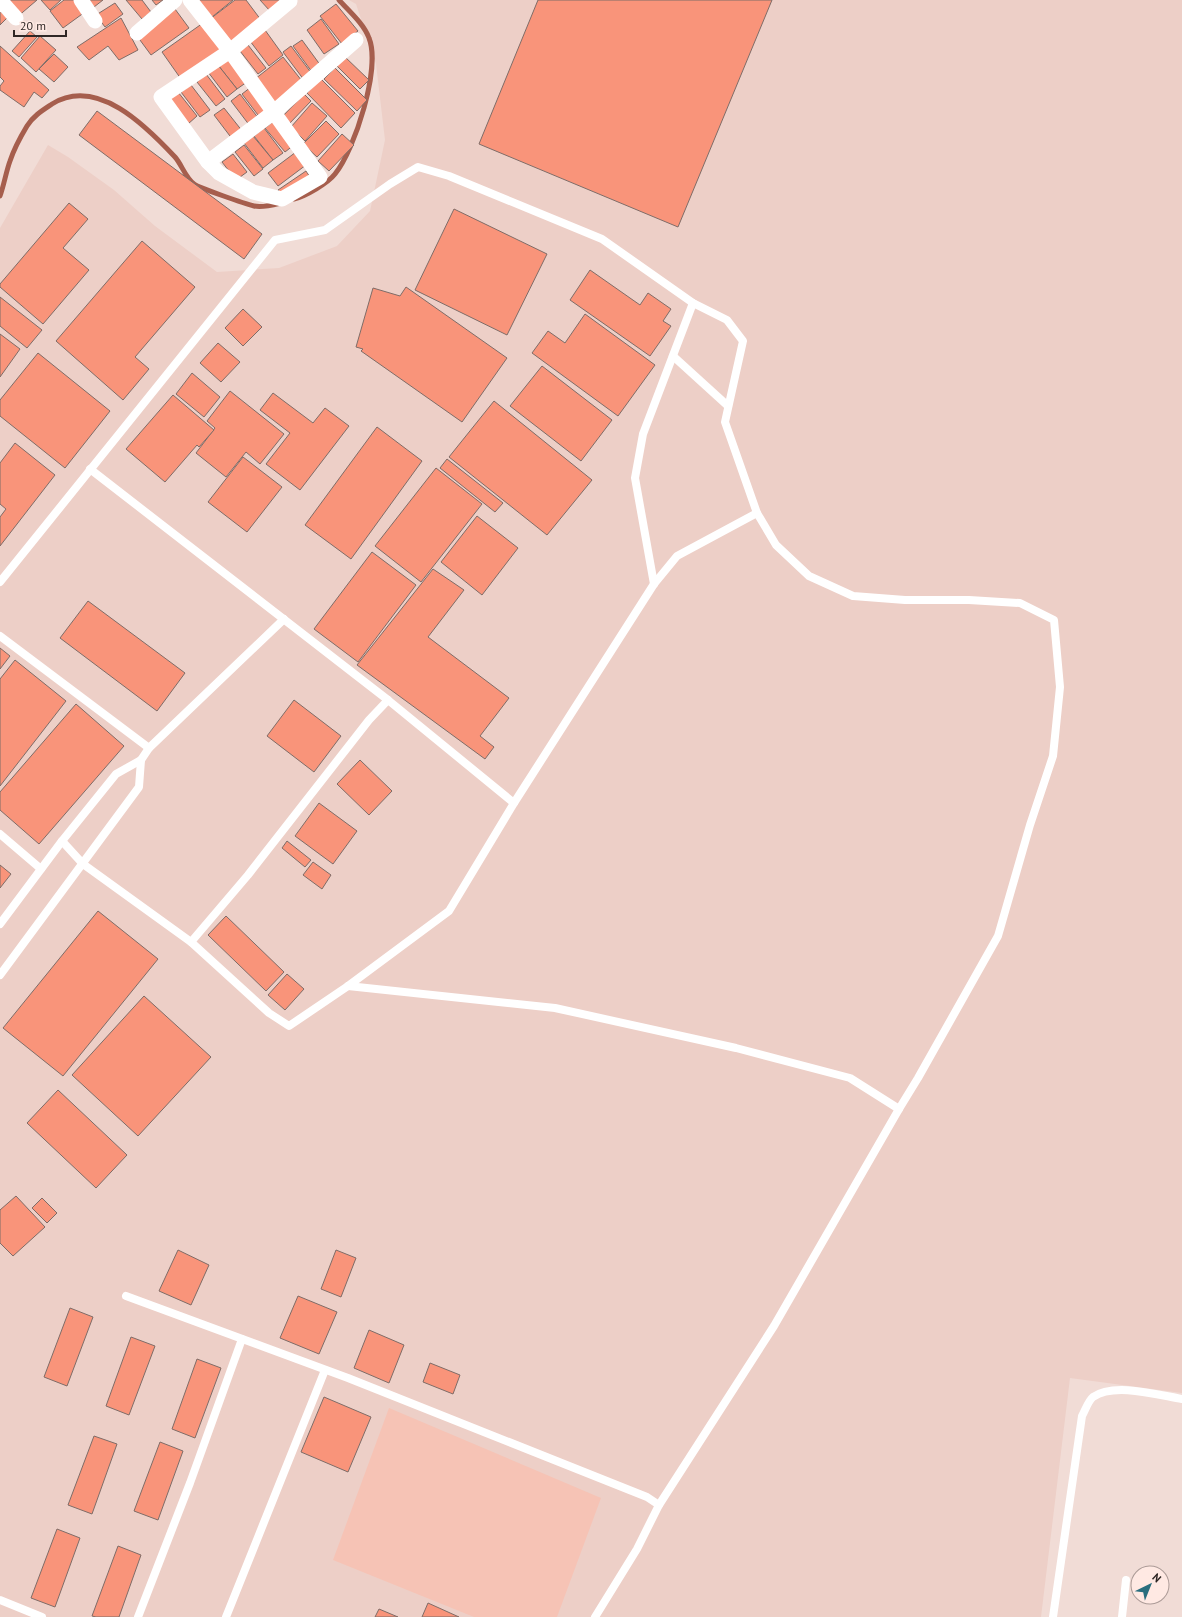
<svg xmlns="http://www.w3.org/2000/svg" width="1182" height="1617" viewBox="0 0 1182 1617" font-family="'PT Sans',sans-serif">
<rect width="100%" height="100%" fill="#f1dcd6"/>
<polygon fill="#edcfc7" points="349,0 1182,0 1182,1393 1070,1378 1041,1617 0,1617 0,228 48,145 68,157 114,190 155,226 217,272 279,268 337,246 370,211 385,140 376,64 356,4"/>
<polygon fill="#f6c3b5" points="389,1408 601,1498 557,1617 474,1617 333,1560"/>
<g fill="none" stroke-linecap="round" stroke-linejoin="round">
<g stroke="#a65e4d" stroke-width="5">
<path d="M0,196C4,185 6,172 10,161C14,149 21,136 27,126C33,116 43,110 52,104C97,76 146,126 175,157C182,165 185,177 194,184C199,188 246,204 254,206C262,208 273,205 281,203"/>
<path d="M294,199C306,196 328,183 335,174C355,149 381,68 369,38C364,24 349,11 339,0"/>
</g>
</g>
<g fill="#f9947a" stroke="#7f6c67">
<polygon points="1,0 37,0 16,18"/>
<polygon points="41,0 61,0 50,10"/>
<polygon points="64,0 75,0 85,12 63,28 50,11"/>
<polygon points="88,0 103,0 94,7"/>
<polygon points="126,0 142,0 151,12 142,19"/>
<polygon points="152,0 163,0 156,5"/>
<polygon points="198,0 233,0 212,17"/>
<polygon points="235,0 246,0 261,20 231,44 210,19"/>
<polygon points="260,0 282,0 270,11"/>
<polygon points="538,0 772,0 678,227 479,144"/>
<polygon points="115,3 123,14 105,27 96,15"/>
<polygon points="336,4 358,31 342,44 320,16"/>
<polygon points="175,9 189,28 151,55 137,36"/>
<polygon points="0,11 7,18 0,25"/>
<polygon points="121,18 138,50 119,60 108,46 89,60 77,47"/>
<polygon points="321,19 339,44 324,54 307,30"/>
<polygon points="203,23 222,50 181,79 162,52"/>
<polygon points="265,30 283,55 269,66 250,41"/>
<polygon points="30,31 37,37 19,57 12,51"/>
<polygon points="40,36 56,50 36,72 21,58"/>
<polygon points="302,40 321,66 312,72 293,46"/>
<polygon points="248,45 266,68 258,74 240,51"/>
<polygon points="0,46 49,90 42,98 34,92 24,107 0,90 0,86 4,81 0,77"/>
<polygon points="291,46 312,74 304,80 283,52"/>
<polygon points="54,54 68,67 54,82 39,69"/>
<polygon points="344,56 369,80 360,89 336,65"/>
<polygon points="283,57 302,81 275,103 255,79"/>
<polygon points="228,58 247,82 237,89 218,65"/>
<polygon points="218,65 237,89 227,97 208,72"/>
<polygon points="335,68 367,100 357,111 324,79"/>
<polygon points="206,74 225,99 216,106 197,82"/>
<polygon points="321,79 355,113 341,128 307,93"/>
<polygon points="191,85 210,110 200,117 181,92"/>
<polygon points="251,87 270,111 261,119 242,94"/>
<polygon points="178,92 197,116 188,124 169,99"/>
<polygon points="240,94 259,119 250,126 231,101"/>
<polygon points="304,94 311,101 289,124 282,117"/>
<polygon points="312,103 327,116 305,141 291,127"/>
<polygon points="224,108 243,132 233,140 214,115"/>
<polygon points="97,111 262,234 244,259 79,135"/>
<polygon points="275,120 294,145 285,152 265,128"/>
<polygon points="326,121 339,134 317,157 303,144"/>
<polygon points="264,128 283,153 273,160 254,136"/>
<polygon points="342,134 354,145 329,171 318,161"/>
<polygon points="253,136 273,160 263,168 244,143"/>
<polygon points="244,145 263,169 254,176 235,152"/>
<polygon points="296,152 306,165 278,186 268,173"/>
<polygon points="233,154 247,172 236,180 222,162"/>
<polygon points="306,171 310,177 282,196 278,190"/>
<polygon points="69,203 88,219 63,248 89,270 43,324 0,287 0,284"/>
<polygon points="454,209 547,254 507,335 415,290"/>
<polygon points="142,241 195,287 135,357 149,369 123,400 56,341"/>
<polygon points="590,270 640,305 648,293 671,309 663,321 671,326 650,356 570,300"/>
<polygon points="406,287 507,358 462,422 361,351 363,349 356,347 373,288 400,296"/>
<polygon points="0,297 42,330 27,348 0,326"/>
<polygon points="243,309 262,327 243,346 225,328"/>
<polygon points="585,314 655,365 618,416 532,353 548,331 565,343"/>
<polygon points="0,334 20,349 0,377"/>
<polygon points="218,343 240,362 221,382 200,363"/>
<polygon points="38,353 110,411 65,468 0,416 0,400"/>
<polygon points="542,366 612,420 581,461 510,406"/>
<polygon points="192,373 220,397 204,417 176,394"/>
<polygon points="230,391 284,434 260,464 246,452 226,477 196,453 215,428 207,421"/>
<polygon points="273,393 313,423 325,408 349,426 300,490 266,464 290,433 260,410"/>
<polygon points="173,395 214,430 199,447 197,445 165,482 126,449"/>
<polygon points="494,401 592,480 547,535 449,457"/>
<polygon points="377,427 422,461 351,559 305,525"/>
<polygon points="15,443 55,475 0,546 0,517 6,509 0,504 0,463"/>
<polygon points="243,457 282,487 247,532 208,502"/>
<polygon points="447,459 503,503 495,512 440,468"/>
<polygon points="436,468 482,504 421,582 375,546"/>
<polygon points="477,516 518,548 482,595 441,562"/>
<polygon points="372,552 416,585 358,662 314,629"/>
<polygon points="433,569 464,590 428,637 509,698 480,736 494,747 485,759 357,665"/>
<polygon points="88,601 185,673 157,711 60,638"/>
<polygon points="0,648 10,656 0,669"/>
<polygon points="15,660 66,701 0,786 0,679"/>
<polygon points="294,700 341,736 314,772 267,736"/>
<polygon points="76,704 124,746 39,844 0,810 0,792"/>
<polygon points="360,760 392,791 369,815 337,784"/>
<polygon points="319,803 357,831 333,864 295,836"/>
<polygon points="287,841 311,860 305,867 282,848"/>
<polygon points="313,862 331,875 322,889 303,875"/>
<polygon points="0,865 11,874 0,888"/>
<polygon points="98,911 158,959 63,1076 3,1028"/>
<polygon points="226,916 284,972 266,991 208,935"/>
<polygon points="287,974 304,989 285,1010 268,995"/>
<polygon points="144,996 211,1057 138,1136 72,1075"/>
<polygon points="58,1090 127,1155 96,1188 27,1123"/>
<polygon points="16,1196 45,1227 13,1256 0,1243 0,1210"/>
<polygon points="42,1198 57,1213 47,1223 32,1208"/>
<polygon points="178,1250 209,1265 191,1305 159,1291"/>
<polygon points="336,1250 356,1258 341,1297 321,1289"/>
<polygon points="298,1296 337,1312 319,1354 280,1338"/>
<polygon points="70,1308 93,1317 67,1386 44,1377"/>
<polygon points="369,1330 404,1345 389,1383 354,1368"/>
<polygon points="131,1337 155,1346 129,1415 106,1406"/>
<polygon points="197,1359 221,1368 195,1438 172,1429"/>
<polygon points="430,1363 460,1375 453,1394 423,1382"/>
<polygon points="324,1397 371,1417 348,1472 301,1452"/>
<polygon points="94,1436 117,1444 92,1514 68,1505"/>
<polygon points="160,1442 183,1451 158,1520 134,1511"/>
<polygon points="57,1529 80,1538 55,1607 31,1598"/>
<polygon points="118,1546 141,1555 119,1617 96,1617 92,1616"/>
<polygon points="428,1603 459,1617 422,1617"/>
<polygon points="379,1609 398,1617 375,1617"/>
</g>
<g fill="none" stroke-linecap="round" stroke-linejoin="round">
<g stroke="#fff" stroke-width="8">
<polyline points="673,356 728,406"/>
<polyline points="90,469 388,700 514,803"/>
<polyline points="0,582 275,240 325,230 390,184 418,167 449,176 602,239 693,303 727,320 743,341 725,422 757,513 677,556 654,584 514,803 449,911 348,986 289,1026 269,1013 191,942 83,864 62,841"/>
<polyline points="654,584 635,478 643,434 693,303"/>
<polyline points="0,636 149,748"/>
<polyline points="0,834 41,869"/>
<polyline points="0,924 62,841 116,774 141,760 149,748 284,619"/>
<polyline points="191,942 248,875 369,720 388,700"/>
<polyline points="0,975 139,787 141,760"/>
<polyline points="348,986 555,1008 736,1048 850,1078 899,1109"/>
<polyline points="126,1296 348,1378 647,1497 659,1505"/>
<polyline points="0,1600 42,1617"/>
<polyline points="138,1617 190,1483 242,1339"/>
<polyline points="226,1617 325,1370"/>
<polyline points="595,1617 637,1549 659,1505 774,1326 899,1109 918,1078 998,936 1030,825 1053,756 1060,687 1054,620 1020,603 969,600 905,600 853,596 809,576 776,545 757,513"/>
<path d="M1053,1617L1082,1416C1085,1411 1088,1401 1093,1397C1114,1382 1158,1395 1182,1399"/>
<polyline points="1122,1617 1126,1580"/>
</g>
<g stroke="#fff" stroke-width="15">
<polyline points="0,0 16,18"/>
<polyline points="81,0 95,21"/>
<polyline points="190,0 230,51 320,177 282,199 253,192 219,173 208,162 161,97 230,51 290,1"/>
<polyline points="137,33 175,0"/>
<polyline points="208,162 274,112 356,40"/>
</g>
</g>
<g transform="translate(1150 1585) rotate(43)"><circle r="19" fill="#ffe9e3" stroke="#ac9b97"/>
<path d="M0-3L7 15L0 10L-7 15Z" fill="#296e7e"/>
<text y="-6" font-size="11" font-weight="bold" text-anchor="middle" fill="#2f2725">N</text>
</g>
<path d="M14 30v6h52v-6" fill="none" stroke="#2f2725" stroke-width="2"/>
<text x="20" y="30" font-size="12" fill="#2f2725" stroke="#ffe9e3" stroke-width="3" paint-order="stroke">20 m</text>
</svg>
